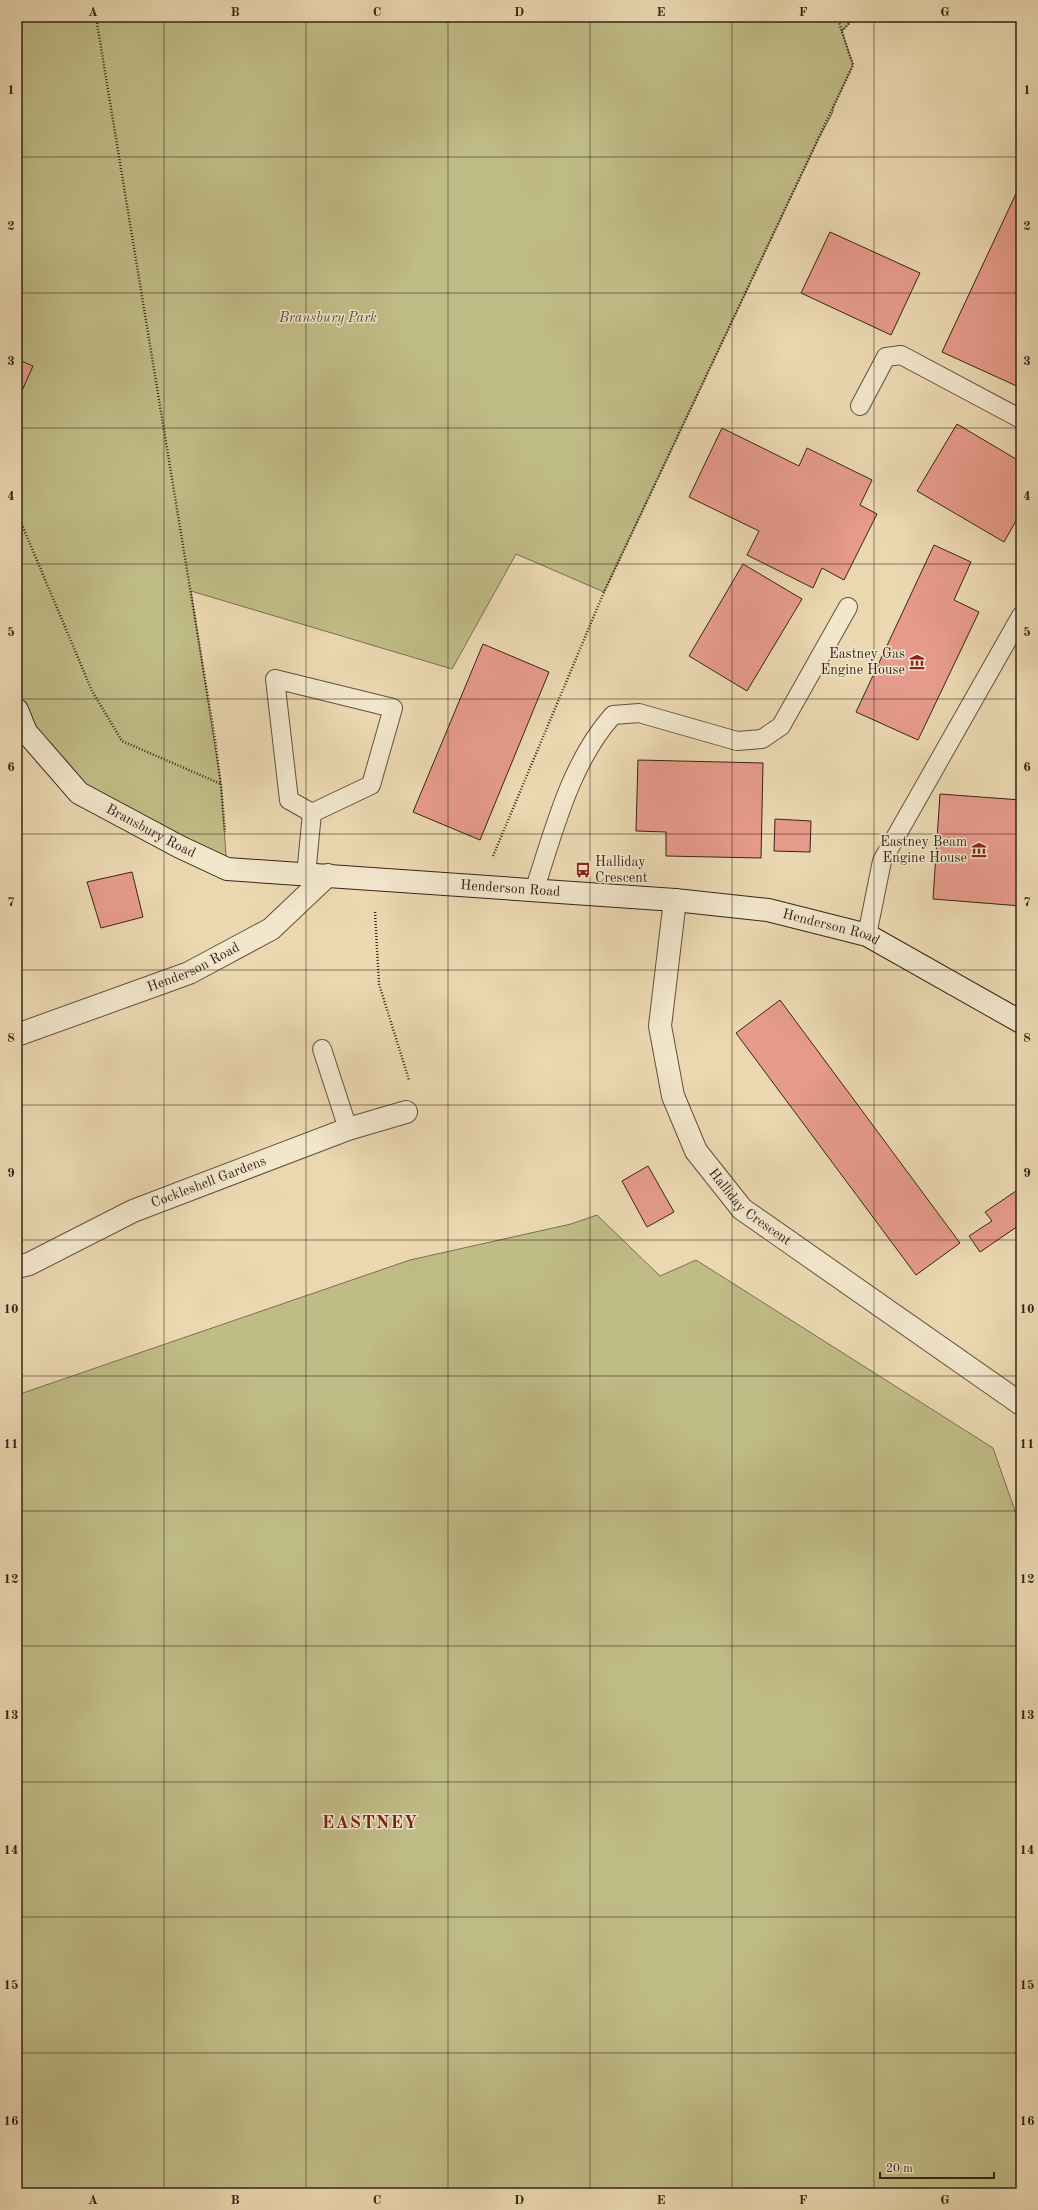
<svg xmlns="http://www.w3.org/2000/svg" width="1038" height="2210" viewBox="0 0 1038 2210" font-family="'Old Standard TT',serif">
<rect width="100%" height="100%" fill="#ebd8b1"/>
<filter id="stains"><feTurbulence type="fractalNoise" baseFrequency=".005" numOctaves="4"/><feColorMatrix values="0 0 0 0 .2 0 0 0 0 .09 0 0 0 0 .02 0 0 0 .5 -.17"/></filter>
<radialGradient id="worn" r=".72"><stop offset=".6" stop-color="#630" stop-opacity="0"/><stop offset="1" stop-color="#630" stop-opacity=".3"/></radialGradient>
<g fill="#c0bc86" stroke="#7a7050">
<polygon points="17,17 855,17 842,31 853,65 833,108 833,112 819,138 604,592 516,554 452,669 191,591 221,785 227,869 79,793 17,710"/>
<polygon points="597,1215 660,1276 696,1260 993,1448 1021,1528 1021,2193 17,2193 17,1395 410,1260 571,1224"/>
</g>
<g fill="#e79b8c" stroke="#352419">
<polygon points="1021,183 1021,388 942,352"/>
<polygon points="830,232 920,273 891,335 801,293"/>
<polygon points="17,359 33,366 17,402"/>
<polygon points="957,424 1021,462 1021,512 1004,542 917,491"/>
<polygon points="722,428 799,466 807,448 872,480 860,505 877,514 844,580 822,568 813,588 747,555 759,531 689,497"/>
<polygon points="934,545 971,562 954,600 979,612 918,740 856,712"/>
<polygon points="743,564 802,599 747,691 689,656"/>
<polygon points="483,644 549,672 480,840 413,812"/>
<polygon points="638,760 763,763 761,858 666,856 666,832 636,831"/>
<polygon points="940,794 1021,800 1021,906 933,899"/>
<polygon points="775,819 811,821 810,852 774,851"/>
<polygon points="132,872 143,917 101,928 87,882"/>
<polygon points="780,1000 960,1243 916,1275 736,1033"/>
<polygon points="648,1166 674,1212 647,1227 622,1181"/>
<polygon points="1016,1191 1021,1198 1021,1224 980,1252 969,1236 992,1221 985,1212"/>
</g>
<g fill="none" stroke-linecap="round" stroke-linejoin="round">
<defs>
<g id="lane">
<polyline points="860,406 886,357 901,355 1021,419"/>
<polygon points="275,679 393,708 371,785 312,813 289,800"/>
<polyline points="306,875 312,813"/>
<path d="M534,891C554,831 570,763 613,715L639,713L737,741L762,739L781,726L848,607"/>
<polyline points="867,935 882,861 1021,616"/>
<polyline points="322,1049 348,1129"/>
</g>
<g id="street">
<path id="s1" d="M675,900L660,1026L673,1096L696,1151L742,1209L1021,1404"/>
<path id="s2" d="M17,1035L189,973L271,929L328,875"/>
<path id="s3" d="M17,1267L29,1264L133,1211L348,1129L406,1112"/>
</g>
<g id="secondary">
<path id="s4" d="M17,710L26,732L79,793L180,847L227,869L675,900L768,910L867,935L1021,1022"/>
</g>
</defs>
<use href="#lane" stroke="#62513f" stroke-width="20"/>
<use href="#street" stroke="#62513f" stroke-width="24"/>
<use href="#secondary" stroke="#352419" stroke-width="24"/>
<g stroke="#352419" stroke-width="2.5" stroke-dasharray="1 2" stroke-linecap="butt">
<polyline points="96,17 215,740 221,785 225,832"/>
<polyline points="842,31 855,17"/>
<polyline points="17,513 92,691 122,741 221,784"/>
<polyline points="493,856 604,592 853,65 837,17"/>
<polyline points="375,912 379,984 409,1080"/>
</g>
<use href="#lane" stroke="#f2e6cc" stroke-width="18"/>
<use href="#street" stroke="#f2e6cc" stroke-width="22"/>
<use href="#secondary" stroke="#f2e6cc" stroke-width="22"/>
</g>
<path fill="none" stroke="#352419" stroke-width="1" stroke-opacity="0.55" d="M164,17V2193M306,17V2193M448,17V2193M590,17V2193M732,17V2193M874,17V2193M17,157H1021M17,293H1021M17,428H1021M17,564H1021M17,699H1021M17,834H1021M17,970H1021M17,1105H1021M17,1240H1021M17,1376H1021M17,1511H1021M17,1646H1021M17,1782H1021M17,1917H1021M17,2053H1021"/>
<defs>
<symbol id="museum-bare" viewBox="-9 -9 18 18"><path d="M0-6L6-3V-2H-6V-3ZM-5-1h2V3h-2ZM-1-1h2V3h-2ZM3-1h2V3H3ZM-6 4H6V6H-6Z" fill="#8f2418" stroke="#f2e6cc" stroke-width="2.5" paint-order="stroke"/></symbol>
<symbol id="bus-bare" viewBox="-9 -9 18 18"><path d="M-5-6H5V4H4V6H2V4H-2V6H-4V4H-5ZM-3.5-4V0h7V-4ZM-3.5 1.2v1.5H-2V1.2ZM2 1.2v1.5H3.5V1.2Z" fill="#8f2418" stroke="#f2e6cc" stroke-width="2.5" paint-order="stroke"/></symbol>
</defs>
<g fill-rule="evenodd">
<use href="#museum-bare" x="906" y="651" width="22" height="22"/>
<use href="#museum-bare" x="968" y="839" width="22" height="22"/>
<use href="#bus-bare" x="572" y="859" width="22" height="22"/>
</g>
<g text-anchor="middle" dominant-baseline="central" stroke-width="3" stroke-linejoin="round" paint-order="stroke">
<g font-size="14" font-style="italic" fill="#584a34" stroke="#f2e6cc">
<text x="328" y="318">Bransbury Park</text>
</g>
<g font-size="14" fill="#352419" stroke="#f2e6cc" text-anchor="end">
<text x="905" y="654">Eastney Gas<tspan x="905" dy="16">Engine House</tspan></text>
<text x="967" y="842">Eastney Beam<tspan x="967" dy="16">Engine House</tspan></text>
<text x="595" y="862" text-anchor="start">Halliday<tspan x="595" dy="16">Crescent</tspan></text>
</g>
<g font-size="14" fill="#352419" stroke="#f2e6cc">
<text stroke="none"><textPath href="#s4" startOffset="186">Bransbury Road</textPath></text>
<text stroke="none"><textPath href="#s4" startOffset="555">Henderson Road</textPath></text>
<text stroke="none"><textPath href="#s4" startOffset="879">Henderson Road</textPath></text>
<text stroke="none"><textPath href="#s2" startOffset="189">Henderson Road</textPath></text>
<text stroke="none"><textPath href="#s3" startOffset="210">Cockleshell Gardens</textPath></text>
<text stroke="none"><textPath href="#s1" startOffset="336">Halliday Crescent</textPath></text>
</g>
<g font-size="18" font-weight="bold" letter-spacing="1" fill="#7a1f14" stroke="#f2e6cc">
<text x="370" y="1823">EASTNEY</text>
</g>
</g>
<rect width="1038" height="2210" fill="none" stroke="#ebd8b1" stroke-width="44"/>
<path d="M880 2172v6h114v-6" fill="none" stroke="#352419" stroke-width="2"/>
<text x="886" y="2172" font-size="12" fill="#352419" stroke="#f2e6cc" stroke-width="3" paint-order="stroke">20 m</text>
<rect x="22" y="22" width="994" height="2166" fill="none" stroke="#352419" stroke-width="1.5"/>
<g font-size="13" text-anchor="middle" font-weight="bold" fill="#352419">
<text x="93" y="16">A</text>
<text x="235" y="16">B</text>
<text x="377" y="16">C</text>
<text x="519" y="16">D</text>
<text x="661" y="16">E</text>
<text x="803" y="16">F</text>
<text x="945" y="16">G</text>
<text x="11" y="94">1</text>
<text x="1027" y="94">1</text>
<text x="11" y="230">2</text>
<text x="1027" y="230">2</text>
<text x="11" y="365">3</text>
<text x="1027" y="365">3</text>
<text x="11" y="500">4</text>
<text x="1027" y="500">4</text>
<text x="11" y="636">5</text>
<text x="1027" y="636">5</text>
<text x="11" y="771">6</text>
<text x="1027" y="771">6</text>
<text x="11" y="906">7</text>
<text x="1027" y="906">7</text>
<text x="11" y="1042">8</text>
<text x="1027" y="1042">8</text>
<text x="11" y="1177">9</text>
<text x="1027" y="1177">9</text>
<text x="11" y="1313">10</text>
<text x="1027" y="1313">10</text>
<text x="11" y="1448">11</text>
<text x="1027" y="1448">11</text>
<text x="11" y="1583">12</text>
<text x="1027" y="1583">12</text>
<text x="11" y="1719">13</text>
<text x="1027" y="1719">13</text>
<text x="11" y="1854">14</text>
<text x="1027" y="1854">14</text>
<text x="11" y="1989">15</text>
<text x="1027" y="1989">15</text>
<text x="11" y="2125">16</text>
<text x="1027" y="2125">16</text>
<text x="93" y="2204">A</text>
<text x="235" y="2204">B</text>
<text x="377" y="2204">C</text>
<text x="519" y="2204">D</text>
<text x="661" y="2204">E</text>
<text x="803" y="2204">F</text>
<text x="945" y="2204">G</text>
</g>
<rect width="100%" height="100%" filter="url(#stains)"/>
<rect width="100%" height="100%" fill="url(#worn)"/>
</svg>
